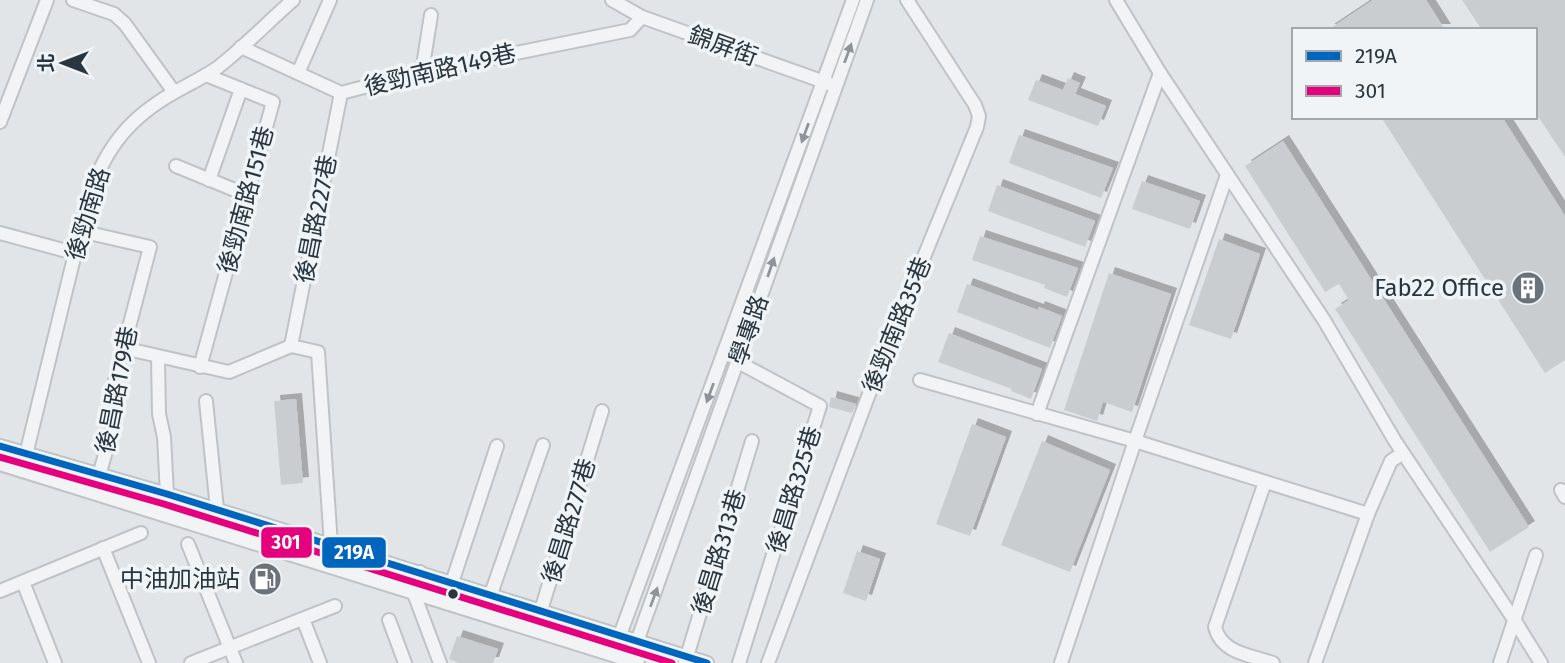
<svg xmlns="http://www.w3.org/2000/svg" width="1565" height="663" viewBox="0 0 1565 663" font-family="'Fira Sans','Noto Sans TC',sans-serif">
<defs>
<filter id="shadow"><feDropShadow dx="6" dy="-6" stdDeviation="0" flood-color="#0004"/></filter>
</defs>
<rect width="100%" height="100%" fill="#e2e5e7"/>
<g fill="#cacdcf" filter="url(#shadow)">
<polygon points="1373,0 1426,0 1445,30 1328,30"/>
<polygon points="1462,0 1565,0 1565,157 1535,112 1535,30 1482,30"/>
<polygon points="1068,78 1080,83 1075,94 1106,106 1098,126 1028,100 1036,80 1063,90"/>
<polygon points="1381,117 1502,117 1565,216 1565,360 1545,373"/>
<polygon points="1019,135 1113,168 1101,198 1009,163"/>
<polygon points="1283,141 1529,527 1490,552 1335,309 1349,300 1339,284 1325,292 1245,166"/>
<polygon points="1142,181 1200,201 1190,229 1132,209"/>
<polygon points="997,185 1095,221 1085,247 988,211"/>
<polygon points="980,236 1078,268 1067,297 1044,288 1045,285 972,260"/>
<polygon points="1219,239 1260,254 1231,339 1189,325"/>
<polygon points="1109,273 1171,294 1132,412 1103,402 1097,421 1064,410"/>
<polygon points="967,284 1038,310 1039,307 1062,316 1050,348 957,312"/>
<polygon points="949,333 1042,369 1031,399 1011,391 1012,389 938,362"/>
<polygon points="831,397 856,404 852,413 829,407"/>
<polygon points="296,399 303,483 281,485 274,401"/>
<polygon points="972,424 1006,437 970,536 936,524"/>
<polygon points="1042,441 1110,470 1070,572 1001,545"/>
<polygon points="857,551 880,559 866,601 843,593"/>
<polygon points="457,636 498,649 493,663 459,663 449,659"/>
</g>
<g fill="none" stroke-linecap="round" stroke-linejoin="round">
<defs>
<g id="minor">
<polyline points="73,0 114,14 125,24 174,92"/>
<polyline points="612,0 642,17 830,84"/>
<polyline points="1116,0 1160,73 1324,320 1395,441 1515,621 1541,663"/>
<polyline points="241,47 341,93 422,72 630,30 642,17"/>
<polyline points="422,72 431,15"/>
<polyline points="298,73 330,0"/>
<polyline points="0,122 47,0"/>
<polyline points="176,166 247,195"/>
<polyline points="209,180 241,89"/>
<polyline points="80,231 150,247 115,381 116,416 94,493"/>
<polyline points="0,233 74,253"/>
<polyline points="291,346 318,352 331,545 325,564"/>
<polyline points="123,348 229,372 291,346 341,93"/>
<polyline points="158,358 159,414 164,437 167,494 162,514"/>
<polyline points="738,362 820,406 739,663"/>
<polyline points="200,367 273,102 206,75"/>
<polyline points="920,380 1135,441 1368,514 1315,663"/>
<polyline points="206,401 217,509 212,529"/>
<polyline points="1037,414 1160,73"/>
<polyline points="0,446 167,494 707,663"/>
<polyline points="0,464 638,663"/>
<path d="M22,471L89,196C106,147 130,117 175,92C189,84 204,77 217,68C244,47 268,22 293,0"/>
<path d="M1265,482L1215,627C1221,653 1250,655 1273,663"/>
<polyline points="1561,490 1565,497"/>
<polyline points="1368,514 1391,461 1403,453"/>
<polyline points="188,544 236,663"/>
<polyline points="103,548 149,663"/>
<polyline points="420,572 413,591 440,663"/>
<polyline points="23,582 55,663"/>
<polyline points="0,591 141,533"/>
<polyline points="446,601 497,446"/>
<polyline points="484,614 543,445"/>
<polyline points="303,619 320,663"/>
<polyline points="389,620 405,663"/>
<polyline points="535,630 602,411"/>
<polyline points="613,654 853,0"/>
<polyline points="630,661 867,0"/>
<polyline points="191,663 335,606"/>
<polyline points="685,663 752,441"/>
<polyline points="768,663 881,362 977,127 979,116 975,105 907,0"/>
<polyline points="1061,663 1135,441 1227,175"/>
<polyline points="1500,663 1536,555"/>
</g>
</defs>
<use href="#minor" stroke="#c0c3c5" stroke-width="16"/>
<use href="#minor" stroke="#f1f3f4" stroke-width="12"/>
<defs>
<polyline id="bus-1" points="0,446 167,494 707,663"/>
<polyline id="bus-2" points="0,457 164,504 672,663"/>
</defs>
<use href="#bus-1" stroke="#f0f4f6" stroke-width="12"/>
<use href="#bus-2" stroke="#f0f4f6" stroke-width="12"/>
<use href="#bus-1" stroke="#0065bd" stroke-width="7"/>
<use href="#bus-2" stroke="#e5007d" stroke-width="7"/>
</g>
<defs><path id="oneway-solid" d="M-6-.8H1V-3.2L6.5 0L1 3.2V.8H-6Z" transform="scale(1.75)"/></defs>
<g fill="#8d949a">
<use href="#oneway-solid" transform="translate(848 53) rotate(-70)"/>
<use href="#oneway-solid" transform="translate(805 133) rotate(110)"/>
<use href="#oneway-solid" transform="translate(771 267) rotate(-71)"/>
<use href="#oneway-solid" transform="translate(710 393) rotate(110)"/>
<use href="#oneway-solid" transform="translate(654 597) rotate(-70)"/>
</g>
<defs>
<symbol id="building-disc" viewBox="-11 -11 22 22"><circle r="9.5" fill="#6a737a" stroke="#f0f4f6"/><path d="M-4-6H4V6H1V3H-1V6H-4ZM-2.5-4.3h1.7v1.8h-1.7ZM.8-4.3h1.7v1.8H.8ZM-2.5-1h1.7V.8h-1.7ZM.8-1h1.7V.8H.8Z" fill="#fff"/></symbol>
<symbol id="fuel-disc" viewBox="-11 -11 22 22"><circle r="9.5" fill="#6a737a" stroke="#f0f4f6"/><path d="M-5.5-6h7V0h2V4h1.3V-2.5L3-4.5l.8-.8L6-3V5H2.5V1h-1V6h-7ZM-4.2-4.7v3.2H.2V-4.7Z" fill="#fff"/></symbol>
</defs>
<g fill-rule="evenodd">
<use href="#building-disc" x="1509" y="269" width="38" height="38"/>
<use href="#fuel-disc" x="246" y="560" width="38" height="38"/>
</g>
<circle fill="#29363f" stroke="#f0f4f6" stroke-width="2.5" cx="453" cy="594" r="6"/>
<g text-anchor="middle" dominant-baseline="central" stroke-width="7" stroke-linejoin="round" paint-order="stroke">
<g font-size="24" fill="#29363f" stroke="#f0f4f6">
<text transform="translate(723 46) rotate(20)">錦屏街</text>
<text transform="translate(440 70) rotate(-13)">後勁南路149巷</text>
<text transform="translate(246 200) rotate(-75)">後勁南路151巷</text>
<text transform="translate(88 214) rotate(-73)">後勁南路</text>
<text transform="translate(316 219) rotate(-79)">後昌路227巷</text>
<text transform="translate(897 325) rotate(-68)">後勁南路35巷</text>
<text transform="translate(749 330) rotate(-71)">學專路</text>
<text transform="translate(117 390) rotate(-79)">後昌路179巷</text>
<text transform="translate(794 490) rotate(-73)">後昌路325巷</text>
<text transform="translate(569 521) rotate(-73)">後昌路277巷</text>
<text transform="translate(719 552) rotate(-73)">後昌路313巷</text>
</g>
<g font-size="24" fill="#29363f" stroke="#f0f4f6" text-anchor="end">
<text x="1504" y="288">Fab22 Office</text>
<text x="240" y="579">中油加油站</text>
</g>
</g>
<g stroke="#f0f4f6" stroke-width="2.5">
<rect x="260" y="526" width="53" height="33" rx="7" fill="#e5007d"/>
<rect x="321" y="536" width="66" height="33" rx="7" fill="#0065bd"/>
</g>
<g font-size="19" text-anchor="middle" font-weight="bold" fill="#fff">
<text x="286" y="549">301</text>
<text x="354" y="559">219A</text>
</g>
<rect x="1292" y="28" width="245" height="91" fill="#f0f4f6" stroke="#a0a8ad" stroke-width="2"/>
<rect x="1306" y="51" width="35" height="10" fill="#0065bd" stroke="#a0a8ad" stroke-width="2"/>
<text x="1355" y="63" font-size="21" fill="#29363f">219A</text>
<rect x="1306" y="86" width="35" height="10" fill="#e5007d" stroke="#a0a8ad" stroke-width="2"/>
<text x="1355" y="98" font-size="21" fill="#29363f">301</text>
<g transform="translate(63 63) rotate(270)" stroke="#f0f4f6" stroke-width="5" paint-order="stroke">
<path d="M0-5L12 26L0 18L-12 26Z" fill="#29363f"/>
<text y="-10" font-size="19" font-weight="bold" text-anchor="middle" fill="#29363f">北</text>
</g>
</svg>
